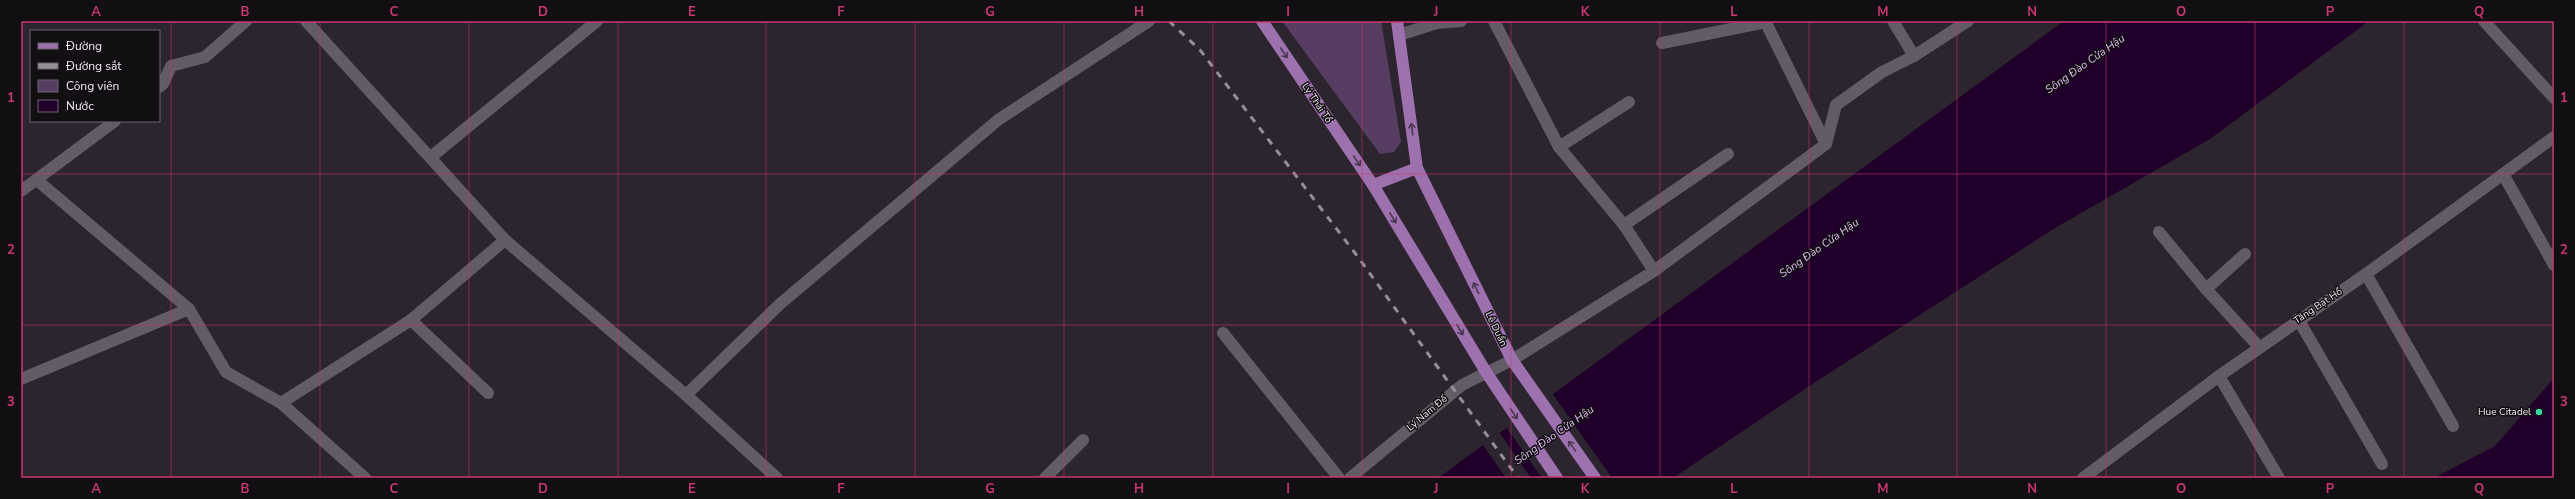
<svg xmlns="http://www.w3.org/2000/svg" width="2575" height="499" viewBox="0 0 2575 499" font-family="'Nunito Sans',sans-serif">
<rect width="100%" height="100%" fill="#2c242e"/>
<polygon fill="#573d61" points="1282,21 1381,21 1401,142 1394,152 1380,154"/>
<g fill="#20002a">
<polygon points="2064,21 2369,21 2210,139 2055,228 1820,379 1673,478 1438,478"/>
<polygon points="2554,378 2554,478 2434,478 2495,446"/>
</g>
<g fill="#2c242e">
<polygon points="1552,393 1612,478 1542,478 1506,427"/>
<polygon points="1499,432 1531,478 1506,478 1482,444"/>
</g>
<g fill="none" stroke-linecap="round" stroke-linejoin="round">
<g stroke="#635b66" stroke-width="12">
<polyline points="1494,21 1559,147 1624,225 1654,271"/>
<polyline points="1765,21 1826,144"/>
<polyline points="1893,21 1914,56"/>
<polyline points="2484,21 2554,98"/>
<polyline points="1399,35 1437,23 1461,21"/>
<polyline points="1662,43 1766,22"/>
<polyline points="1559,147 1629,102"/>
<polyline points="2503,174 2554,265"/>
<polyline points="1624,225 1728,154"/>
<polyline points="2159,232 2206,289 2259,347"/>
<polyline points="2366,274 2453,426"/>
<polyline points="2206,289 2245,254"/>
<polyline points="2298,319 2382,464"/>
<polyline points="2219,376 2279,478"/>
</g>
<g stroke="#635b66" stroke-width="12">
<polyline points="306,21 505,240 686,395 777,478"/>
<polyline points="159,87 163,84 171,66 205,57 246,21"/>
<polyline points="431,157 597,21"/>
<polyline points="38,181 189,309 226,372 281,403 365,478"/>
<polyline points="21,191 115,121"/>
<polyline points="411,320 488,393"/>
<polyline points="1223,333 1339,478"/>
<polyline points="1512,360 1654,271 1826,144 1836,105 1882,72 1914,56 1968,21"/>
<polyline points="21,379 189,309"/>
<polyline points="686,395 780,304 998,120 1149,21"/>
<polyline points="281,403 411,320 505,240"/>
<polyline points="1045,478 1083,440"/>
</g>
<polyline stroke="#635b66" stroke-width="12" points="1350,478 1462,385 1512,360"/>
<polyline stroke="#635b66" stroke-width="12" points="2083,478 2219,376 2366,274 2554,137"/>
<g stroke="#9d71ad" stroke-width="12">
<polyline points="1262,21 1373,185 1486,372 1557,478"/>
<polyline points="1397,21 1417,168 1512,360 1595,478"/>
<polyline points="1373,185 1417,168"/>
</g>
<polyline stroke="#958e97" stroke-width="3" stroke-dasharray="7 7" stroke-linecap="butt" points="1169,21 1200,50 1355,253 1518,478"/>
</g>
<defs><path id="oneway-shaft" d="M-6 0H5M1.5-3L5.5 0L1.5 3" fill="none" stroke-width="1.6" stroke-linecap="round" stroke-linejoin="round"/></defs>
<g stroke="#4a3651">
<use href="#oneway-shaft" transform="translate(1284 53) rotate(56)"/>
<use href="#oneway-shaft" transform="translate(1412 129) rotate(-98)"/>
<use href="#oneway-shaft" transform="translate(1357 161) rotate(56)"/>
<use href="#oneway-shaft" transform="translate(1393 218) rotate(59)"/>
<use href="#oneway-shaft" transform="translate(1476 288) rotate(-116)"/>
<use href="#oneway-shaft" transform="translate(1460 330) rotate(59)"/>
<use href="#oneway-shaft" transform="translate(1514 414) rotate(56)"/>
<use href="#oneway-shaft" transform="translate(1572 446) rotate(-125)"/>
</g>
<path fill="none" stroke="#c93872" stroke-width="1" stroke-opacity="0.55" d="M171,21V478M320,21V478M469,21V478M618,21V478M766,21V478M915,21V478M1064,21V478M1213,21V478M1362,21V478M1511,21V478M1660,21V478M1809,21V478M1957,21V478M2106,21V478M2255,21V478M2404,21V478M21,174H2554M21,325H2554"/>
<circle fill="#3dd4a3" stroke="#120f13" stroke-width="1.5" cx="2539" cy="412" r="4"/>
<g text-anchor="middle" dominant-baseline="central" stroke-width="3" stroke-linejoin="round" paint-order="stroke">
<g font-size="10" fill="#f0ebf2" stroke="#120f13">
<text transform="translate(1317 103) rotate(56)">Lý Thái Tổ</text>
<text transform="translate(2318 306) rotate(-34)">Tăng Bạt Hổ</text>
<text transform="translate(1496 329) rotate(64)">Lê Duẩn</text>
<text transform="translate(1427 413) rotate(-40)">Lý Nam Đế</text>
</g>
<g font-size="10" fill="#f0ebf2" stroke="#120f13" text-anchor="end">
<text x="2531" y="412">Hue Citadel</text>
</g>
<g font-size="11" font-style="italic" fill="#e6bff5" stroke="#120f13">
<text transform="translate(2085 64) rotate(-35)">Sông Đào Cửa Hậu</text>
<text transform="translate(1819 248) rotate(-35)">Sông Đào Cửa Hậu</text>
<text transform="translate(1554 435) rotate(-35)">Sông Đào Cửa Hậu</text>
</g>
</g>
<rect width="2575" height="499" fill="none" stroke="#120f13" stroke-width="44"/>
<rect x="30" y="30" width="130" height="92" fill="#120f13" stroke="#6b676c"/>
<rect x="38" y="43" width="20" height="6" fill="#9d71ad" stroke="#6b676c"/>
<text x="66" y="50" font-size="12" fill="#f0ebf2">Đường</text>
<rect x="38" y="63" width="20" height="6" fill="#958e97" stroke="#6b676c"/>
<text x="66" y="70" font-size="12" fill="#f0ebf2">Đường sắt</text>
<rect x="38" y="80" width="20" height="12" fill="#573d61" stroke="#6b676c"/>
<text x="66" y="90" font-size="12" fill="#f0ebf2">Công viên</text>
<rect x="38" y="100" width="20" height="12" fill="#20002a" stroke="#6b676c"/>
<text x="66" y="110" font-size="12" fill="#f0ebf2">Nước</text>
<rect x="22" y="22" width="2531" height="455" fill="none" stroke="#c93872" stroke-width="1.5"/>
<g font-size="13" text-anchor="middle" font-weight="bold" fill="#c93872">
<text x="96" y="16">A</text>
<text x="245" y="16">B</text>
<text x="394" y="16">C</text>
<text x="543" y="16">D</text>
<text x="692" y="16">E</text>
<text x="841" y="16">F</text>
<text x="990" y="16">G</text>
<text x="1139" y="16">H</text>
<text x="1288" y="16">I</text>
<text x="1436" y="16">J</text>
<text x="1585" y="16">K</text>
<text x="1734" y="16">L</text>
<text x="1883" y="16">M</text>
<text x="2032" y="16">N</text>
<text x="2181" y="16">O</text>
<text x="2330" y="16">P</text>
<text x="2479" y="16">Q</text>
<text x="11" y="102">1</text>
<text x="2564" y="102">1</text>
<text x="11" y="254">2</text>
<text x="2564" y="254">2</text>
<text x="11" y="406">3</text>
<text x="2564" y="406">3</text>
<text x="96" y="493">A</text>
<text x="245" y="493">B</text>
<text x="394" y="493">C</text>
<text x="543" y="493">D</text>
<text x="692" y="493">E</text>
<text x="841" y="493">F</text>
<text x="990" y="493">G</text>
<text x="1139" y="493">H</text>
<text x="1288" y="493">I</text>
<text x="1436" y="493">J</text>
<text x="1585" y="493">K</text>
<text x="1734" y="493">L</text>
<text x="1883" y="493">M</text>
<text x="2032" y="493">N</text>
<text x="2181" y="493">O</text>
<text x="2330" y="493">P</text>
<text x="2479" y="493">Q</text>
</g>
</svg>
